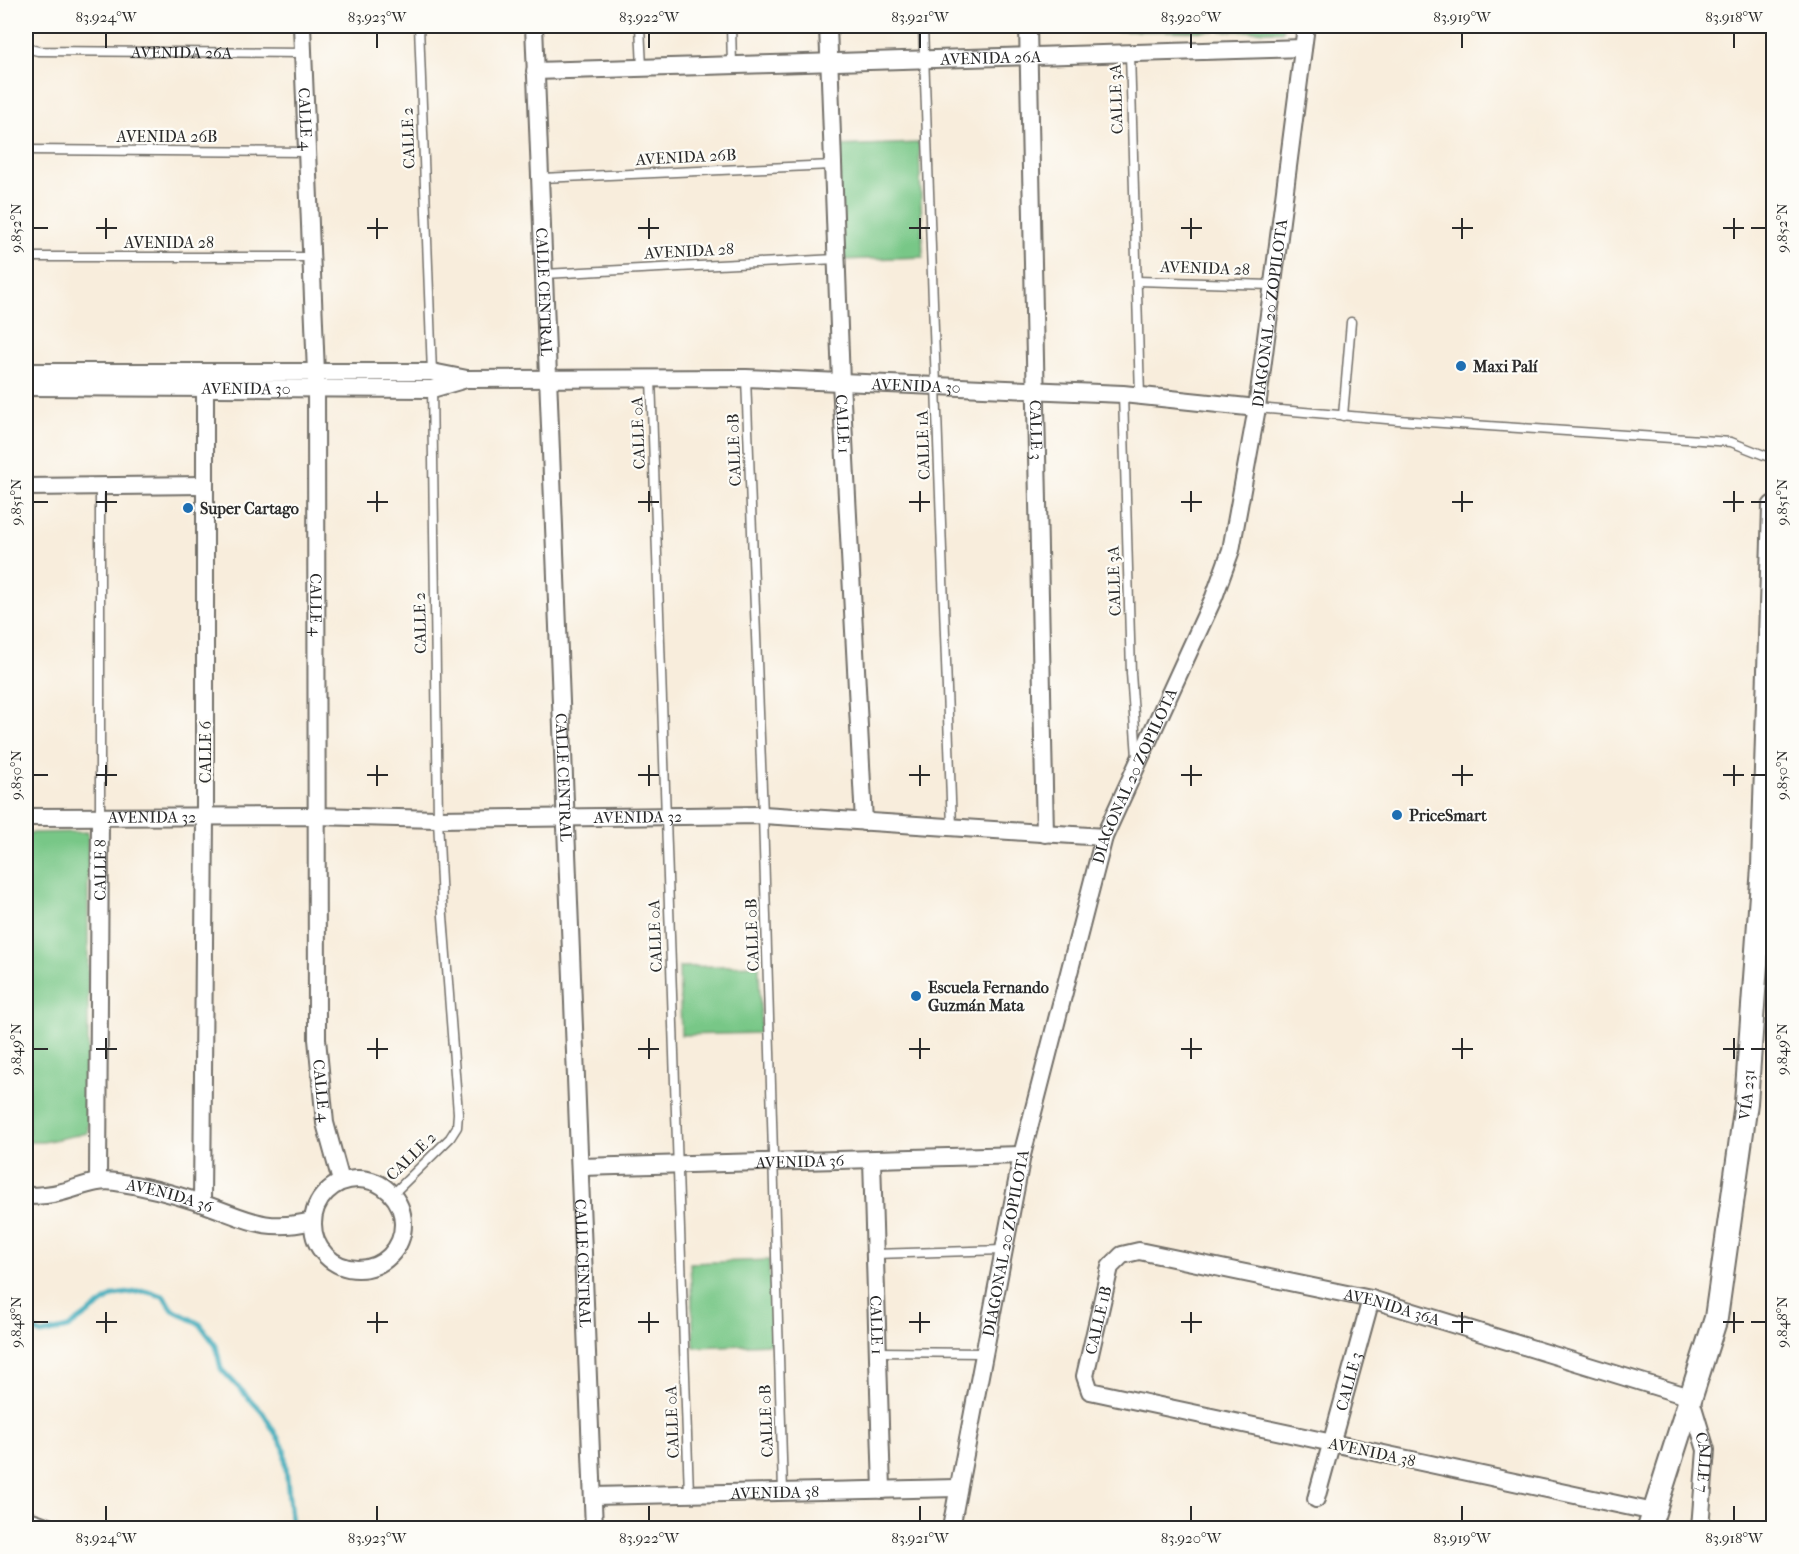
<svg xmlns="http://www.w3.org/2000/svg" width="1799" height="1554" viewBox="0 0 1799 1554" font-family="'IM FELL French Canon',serif">
<rect width="100%" height="100%" fill="#fdfcf7"/>
<filter id="ink" filterUnits="userSpaceOnUse"><feTurbulence type="fractalNoise" baseFrequency=".0167" numOctaves="2"/><feDisplacementMap in="SourceGraphic" scale="12" xChannelSelector="R" yChannelSelector="G"/><feConvolveMatrix kernelMatrix="1 2 1 2 8 2 1 2 1" color-interpolation-filters="sRGB"/></filter>
<filter id="wash" filterUnits="userSpaceOnUse"><feTurbulence type="fractalNoise" baseFrequency=".008" numOctaves="4" result="noise"/><feDisplacementMap in="SourceGraphic" scale="24" xChannelSelector="R" yChannelSelector="G"/><feGaussianBlur stdDeviation="1.35" result="paint"/><feColorMatrix in="noise" values="0 0 0 0 0 0 0 0 0 0 0 0 0 0 0 0 0 1.4 0 .05"/><feComposite in="paint" operator="in"/></filter>
<g filter="url(#wash)">
<rect width="100%" height="100%" fill="#f8eddc"/>
<g fill="#78c787" stroke="#527959" stroke-width="1.5">
<rect x="1043" y="26" width="240" height="5"/>
<polygon points="919,143 923,257 841,260 837,146"/>
<polygon points="88,832 88,1133 43,1142 28,1142 26,833"/>
<polygon points="759,965 761,1033 681,1035 679,967"/>
<polygon points="769,1260 772,1344 694,1347 690,1263"/>
</g>
<g fill="none" stroke-linecap="round" stroke-linejoin="round">
<polyline stroke="#3dacbb" stroke-width="5" points="26,1325 41,1334 68,1328 114,1295 144,1291 163,1296 173,1310 200,1324 216,1346 221,1369 263,1413 284,1448 292,1528"/>
</g>
</g>
<g filter="url(#ink)">
<g fill="none" stroke-linecap="round" stroke-linejoin="round">
<defs>
<g id="lane">
<polyline points="419,26 432,373"/>
<polyline points="640,26 642,68"/>
<polyline points="731,26 732,65"/>
<polyline points="923,26 952,827"/>
<path id="s1" d="M26,48L38,51L303,53"/>
<polyline points="1130,53 1140,396"/>
<polyline points="26,150 309,152"/>
<polyline points="542,178 832,165"/>
<polyline points="26,257 312,257"/>
<polyline points="544,274 836,259"/>
<polyline points="1137,281 1271,285"/>
<polyline points="651,378 689,1494"/>
<polyline points="746,378 763,815 783,1492"/>
<polyline points="1123,394 1131,673 1137,757"/>
<polyline points="1257,408 1398,420 1731,442 1774,459"/>
<polyline points="1343,416 1351,322"/>
<polyline points="100,817 100,486"/>
<polyline points="393,1194 450,1138 457,1127 458,1113 442,903 438,819 432,386"/>
<polyline points="875,1254 1003,1250"/>
<polyline points="878,1352 984,1353"/>
</g>
<g id="street">
<path id="s2" d="M302,26L316,373L317,1039L325,1123L341,1181"/>
<path id="s3" d="M534,26L594,1528"/>
<path id="s4" d="M828,26L841,382L864,822"/>
<path id="s5" d="M1028,26L1045,834"/>
<path id="s6" d="M535,71L1303,48"/>
<path id="s7" d="M26,372H432L467,379L746,378L841,382L1123,394L1257,408"/>
<path id="s8" d="M26,387L432,389L463,380"/>
<polyline points="26,487 204,485"/>
<path id="s9" d="M26,817L315,816L438,819L763,815L1104,837"/>
<path id="s10" d="M872,1160L882,1490"/>
<path id="s11" d="M580,1167L1022,1155"/>
<circle cx="358" cy="1224" r="45"/>
<path id="s12" d="M98,1180L100,817"/>
<path id="s13" d="M26,1196C37,1196 51,1195 62,1192C82,1187 95,1179 116,1182C145,1186 174,1194 201,1203C246,1218 263,1233 312,1221"/>
<polyline points="202,1203 205,816 205,373"/>
<path id="s14" d="M593,1496L957,1488"/>
<path id="s15" d="M1316,1499L1371,1299"/>
<path id="s16" d="M1654,1512L1090,1391L1085,1376L1110,1267L1122,1255L1139,1251L1371,1299L1690,1397L1706,1450L1700,1528"/>
<polyline points="26,1519 52,1528"/>
<path id="s17" d="M951,1528L1022,1155L1104,837L1214,597L1231,550L1257,408L1306,26"/>
</g>
<g id="secondary">
<path id="s18" d="M1649,1528L1716,1318L1746,1103L1763,867L1774,507"/>
</g>
</defs>
<use href="#lane" stroke="#736f69" stroke-width="11"/>
<use href="#street" stroke="#736f69" stroke-width="20"/>
<use href="#secondary" stroke="#736f69" stroke-width="26"/>
<use href="#lane" stroke="#fff" stroke-width="8"/>
<use href="#street" stroke="#fff" stroke-width="16"/>
<use href="#secondary" stroke="#fff" stroke-width="22"/>
</g>
</g>
<path fill="none" stroke="#2b2b2b" stroke-width="2" d="M106,33V48M377,33V48M649,33V48M920,33V48M1191,33V48M1462,33V48M1734,33V48M106,218V239M377,218V239M649,218V239M920,218V239M1191,218V239M1462,218V239M1734,218V239M33,228H48M96,228H117M367,228H388M638,228H659M909,228H930M1181,228H1202M1452,228H1473M1723,228H1744M1751,228H1766M106,491V512M377,491V512M649,491V512M920,491V512M1191,491V512M1462,491V512M1734,491V512M33,502H48M96,502H117M367,502H388M638,502H659M909,502H930M1181,502H1202M1452,502H1473M1723,502H1744M1751,502H1766M106,765V786M377,765V786M649,765V786M920,765V786M1191,765V786M1462,765V786M1734,765V786M33,775H48M96,775H117M367,775H388M638,775H659M909,775H930M1181,775H1202M1452,775H1473M1723,775H1744M1751,775H1766M106,1038V1059M377,1038V1059M649,1038V1059M920,1038V1059M1191,1038V1059M1462,1038V1059M1734,1038V1059M33,1049H48M96,1049H117M367,1049H388M638,1049H659M909,1049H930M1181,1049H1202M1452,1049H1473M1723,1049H1744M1751,1049H1766M106,1312V1333M377,1312V1333M649,1312V1333M920,1312V1333M1191,1312V1333M1462,1312V1333M1734,1312V1333M33,1322H48M96,1322H117M367,1322H388M638,1322H659M909,1322H930M1181,1322H1202M1452,1322H1473M1723,1322H1744M1751,1322H1766M106,1506V1521M377,1506V1521M649,1506V1521M920,1506V1521M1191,1506V1521M1462,1506V1521M1734,1506V1521"/>
<g fill="#1f6fb2" stroke="#fdfcf7" stroke-width="2">
<circle cx="1461" cy="366" r="6"/>
<circle cx="188" cy="508" r="6"/>
<circle cx="1397" cy="815" r="6"/>
<circle cx="916" cy="996" r="6"/>
</g>
<g text-anchor="middle" dominant-baseline="central" stroke-width="4.5" stroke-linejoin="round" paint-order="stroke">
<g font-size="16" fill="#2b2b2b" stroke="#fdfcf7">
<text stroke="none"><textPath href="#s1" startOffset="156">AVENIDA 26A</textPath></text>
<text stroke="none"><textPath href="#s6" startOffset="456">AVENIDA 26A</textPath></text>
<text transform="translate(1116 99) rotate(-92)">CALLE 3A</text>
<text stroke="none"><textPath href="#s2" startOffset="93">CALLE 4</textPath></text>
<text x="167" y="136">AVENIDA 26B</text>
<text transform="translate(408 138) rotate(-92)">CALLE 2</text>
<text transform="translate(686 157) rotate(-3)">AVENIDA 26B</text>
<text x="169" y="242">AVENIDA 28</text>
<text transform="translate(689 251) rotate(-3)">AVENIDA 28</text>
<text transform="translate(1205 268) rotate(2)">AVENIDA 28</text>
<text stroke="none"><textPath href="#s3" startOffset="266">CALLE CENTRAL</textPath></text>
<text stroke="none"><textPath href="#s17" startOffset="1262">DIAGONAL 20 ZOPILOTA</textPath></text>
<text stroke="none"><textPath href="#s7" startOffset="891">AVENIDA 30</textPath></text>
<text stroke="none"><textPath href="#s8" startOffset="220">AVENIDA 30</textPath></text>
<text stroke="none"><textPath href="#s4" startOffset="398">CALLE 1</textPath></text>
<text stroke="none"><textPath href="#s5" startOffset="404">CALLE 3</textPath></text>
<text transform="translate(638 433) rotate(-92)">CALLE 0A</text>
<text transform="translate(923 445) rotate(-92)">CALLE 1A</text>
<text transform="translate(734 450) rotate(-92)">CALLE 0B</text>
<text transform="translate(1114 581) rotate(-92)">CALLE 3A</text>
<text stroke="none"><textPath href="#s2" startOffset="579">CALLE 4</textPath></text>
<text transform="translate(420 623) rotate(-91)">CALLE 2</text>
<text transform="translate(205 752) rotate(-90)">CALLE 6</text>
<text stroke="none"><textPath href="#s3" startOffset="752">CALLE CENTRAL</textPath></text>
<text stroke="none"><textPath href="#s17" startOffset="776">DIAGONAL 20 ZOPILOTA</textPath></text>
<text stroke="none"><textPath href="#s9" startOffset="612">AVENIDA 32</textPath></text>
<text stroke="none"><textPath href="#s9" startOffset="126">AVENIDA 32</textPath></text>
<text stroke="none"><textPath href="#s12" startOffset="310">CALLE 8</textPath></text>
<text transform="translate(752 935) rotate(-92)">CALLE 0B</text>
<text transform="translate(655 936) rotate(-92)">CALLE 0A</text>
<text stroke="none"><textPath href="#s2" startOffset="1065">CALLE 4</textPath></text>
<text stroke="none"><textPath href="#s18" startOffset="446">VÍA 231</textPath></text>
<text transform="translate(411 1156) rotate(-44)">CALLE 2</text>
<text stroke="none"><textPath href="#s11" startOffset="220">AVENIDA 36</textPath></text>
<text stroke="none"><textPath href="#s13" startOffset="147">AVENIDA 36</textPath></text>
<text stroke="none"><textPath href="#s17" startOffset="290">DIAGONAL 20 ZOPILOTA</textPath></text>
<text stroke="none"><textPath href="#s3" startOffset="1238">CALLE CENTRAL</textPath></text>
<text stroke="none"><textPath href="#s16" startOffset="998">AVENIDA 36A</textPath></text>
<text stroke="none"><textPath href="#s16" startOffset="650">CALLE 1B</textPath></text>
<text stroke="none"><textPath href="#s10" startOffset="165">CALLE 1</textPath></text>
<text stroke="none"><textPath href="#s15" startOffset="122">CALLE 3</textPath></text>
<text transform="translate(766 1421) rotate(-92)">CALLE 0B</text>
<text transform="translate(672 1422) rotate(-92)">CALLE 0A</text>
<text transform="translate(1372 1452) rotate(12)">AVENIDA 38</text>
<text stroke="none"><textPath href="#s16" startOffset="1377">CALLE 7</textPath></text>
<text stroke="none"><textPath href="#s14" startOffset="182">AVENIDA 38</textPath></text>
</g>
<g font-size="16" font-weight="bold" fill="#2b2b2b" stroke="#fdfcf7" text-anchor="start">
<text x="1473" y="366">Maxi Palí</text>
<text x="200" y="508">Super Cartago</text>
<text x="1409" y="815">PriceSmart</text>
<text x="928" y="987">Escuela Fernando<tspan x="928" dy="18">Guzmán Mata</tspan></text>
</g>
</g>
<rect width="1799" height="1554" fill="none" stroke="#fdfcf7" stroke-width="66"/>
<rect x="33" y="33" width="1733" height="1488" fill="none" stroke="#2b2b2b" stroke-width="2"/>
<g font-size="15" text-anchor="middle" fill="#2b2b2b">
<text x="106" y="22">83.924°W</text>
<text x="377" y="22">83.923°W</text>
<text x="649" y="22">83.922°W</text>
<text x="920" y="22">83.921°W</text>
<text x="1191" y="22">83.920°W</text>
<text x="1462" y="22">83.919°W</text>
<text x="1734" y="22">83.918°W</text>
<text transform="translate(16 228) rotate(-90)" y="5">9.852°N</text>
<text transform="translate(1782 228) rotate(-90)" y="5">9.852°N</text>
<text transform="translate(16 502) rotate(-90)" y="5">9.851°N</text>
<text transform="translate(1782 502) rotate(-90)" y="5">9.851°N</text>
<text transform="translate(16 775) rotate(-90)" y="5">9.850°N</text>
<text transform="translate(1782 775) rotate(-90)" y="5">9.850°N</text>
<text transform="translate(16 1049) rotate(-90)" y="5">9.849°N</text>
<text transform="translate(1782 1049) rotate(-90)" y="5">9.849°N</text>
<text transform="translate(16 1322) rotate(-90)" y="5">9.848°N</text>
<text transform="translate(1782 1322) rotate(-90)" y="5">9.848°N</text>
<text x="106" y="1543">83.924°W</text>
<text x="377" y="1543">83.923°W</text>
<text x="649" y="1543">83.922°W</text>
<text x="920" y="1543">83.921°W</text>
<text x="1191" y="1543">83.920°W</text>
<text x="1462" y="1543">83.919°W</text>
<text x="1734" y="1543">83.918°W</text>
</g>
</svg>
